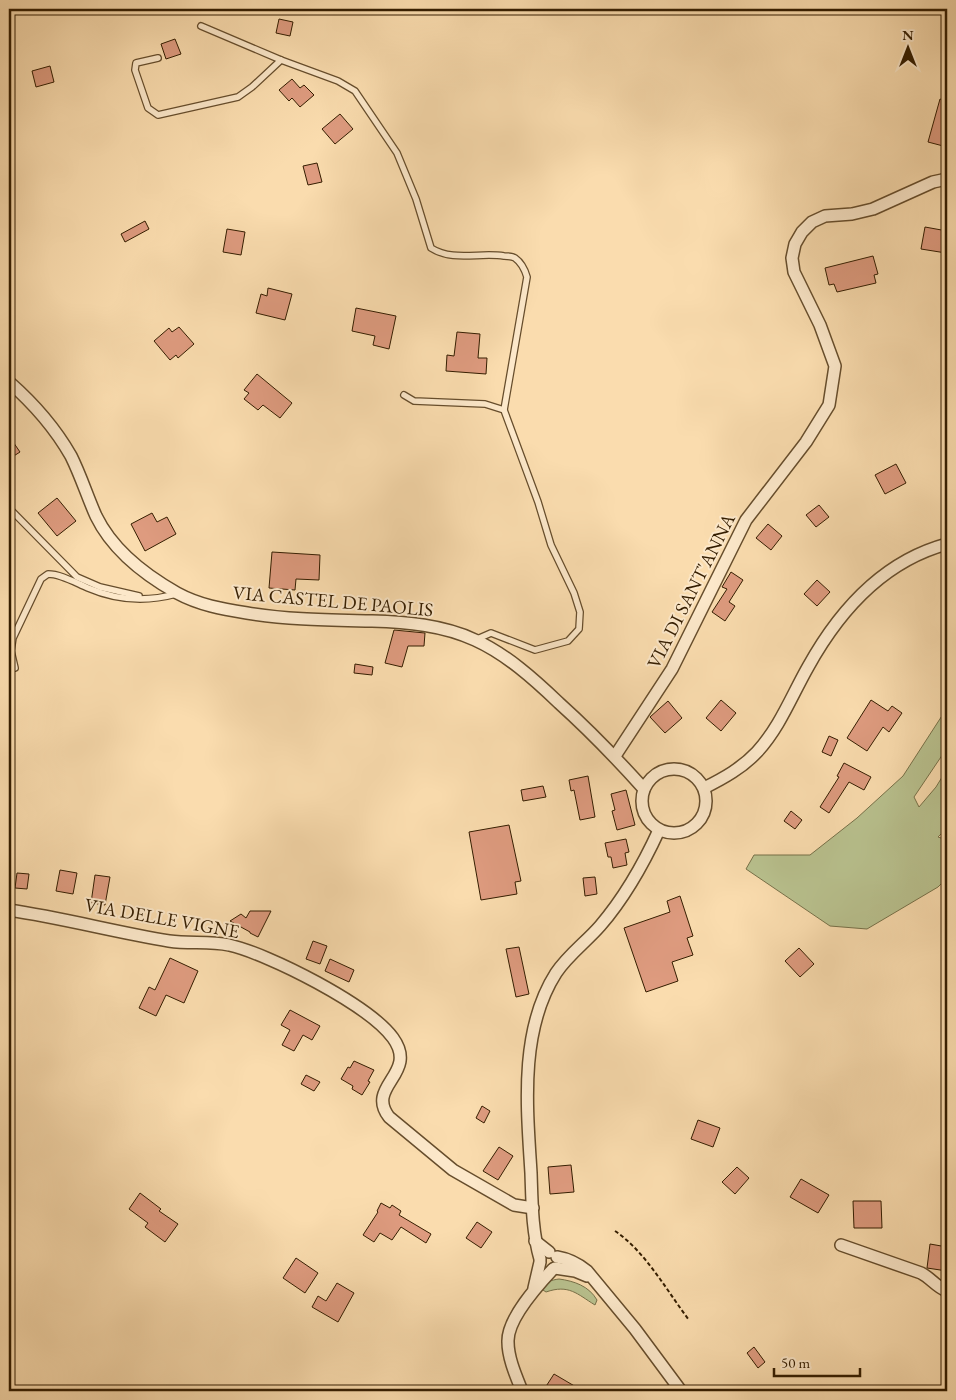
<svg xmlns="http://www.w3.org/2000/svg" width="956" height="1400" viewBox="0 0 956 1400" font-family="'EB Garamond',serif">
<rect width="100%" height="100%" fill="#fadcae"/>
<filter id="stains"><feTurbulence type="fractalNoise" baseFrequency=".004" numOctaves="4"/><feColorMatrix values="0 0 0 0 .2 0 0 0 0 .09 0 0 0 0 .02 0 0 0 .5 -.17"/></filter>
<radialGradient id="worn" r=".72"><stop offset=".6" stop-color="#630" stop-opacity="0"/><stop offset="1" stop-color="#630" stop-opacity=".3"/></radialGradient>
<g fill="#b9c28f" stroke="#767048">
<polygon points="947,708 947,748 914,797 919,807 936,787 947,769 947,828 938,837 947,840 947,878 938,887 867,929 830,926 746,869 754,855 810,855 857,818 903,776"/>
<path d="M559,1279C574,1281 589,1286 597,1300L595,1305C577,1294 569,1284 546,1292L540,1288C546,1282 551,1280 559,1279Z"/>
</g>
<g fill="#de9b7f" stroke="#341d00">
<polygon points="279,19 293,22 290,36 276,33"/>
<polygon points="175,39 181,54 166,59 161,44"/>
<polygon points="50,66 54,82 36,87 32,71"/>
<polygon points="292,79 300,88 304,85 314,95 300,107 292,98 289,101 279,90"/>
<polygon points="940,99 947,101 947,147 928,142"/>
<polygon points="340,114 353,129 335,144 322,129"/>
<polygon points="317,163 322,182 308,185 303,166"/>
<polygon points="145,221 149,229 125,242 121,234"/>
<polygon points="925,227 947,231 946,253 921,249"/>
<polygon points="227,229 245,232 241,255 223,252"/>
<polygon points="873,256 878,274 874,275 876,283 837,292 834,284 829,285 825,268"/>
<polygon points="268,288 292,294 285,320 256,313 261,294 267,296"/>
<polygon points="356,308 396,316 389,349 373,345 375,336 352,331"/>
<polygon points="179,327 194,344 178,358 176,355 170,360 154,341 169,328 172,332"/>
<polygon points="457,332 480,334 478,358 487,358 486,374 446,371 447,355 454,356"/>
<polygon points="257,374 292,403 280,418 263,405 258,410 244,399 249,393 244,390"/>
<polygon points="9,436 20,452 9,459"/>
<polygon points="896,464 906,483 885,494 875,475"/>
<polygon points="57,498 76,521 57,536 38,513"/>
<polygon points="819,505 829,517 816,527 806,515"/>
<polygon points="152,513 157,522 167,517 176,534 145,551 131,524"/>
<polygon points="768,524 782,536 771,550 756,538"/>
<polygon points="272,552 320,555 319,580 296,579 295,590 269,588"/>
<polygon points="731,572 743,580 729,602 735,606 725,621 712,612 727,589 722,587"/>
<polygon points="817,580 830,592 817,606 804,594"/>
<polygon points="394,630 425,633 424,646 408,646 402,667 385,663"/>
<polygon points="355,664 373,667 372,675 354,673"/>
<polygon points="721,700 736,713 721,731 706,718"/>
<polygon points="871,700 888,711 892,706 902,713 889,732 883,727 867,751 847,738"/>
<polygon points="668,701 682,718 665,733 650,717"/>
<polygon points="829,736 838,740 831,756 822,752"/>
<polygon points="844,763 871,777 864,790 849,782 829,813 820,807 839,777 837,776"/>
<polygon points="588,776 595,817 580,820 574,790 571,791 569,780"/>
<polygon points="543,786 546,797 523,801 521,790"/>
<polygon points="626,790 635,825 617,830 612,811 615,810 611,794"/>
<polygon points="791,811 802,820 795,829 784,821"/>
<polygon points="509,825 521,881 515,882 517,894 481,900 469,832"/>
<polygon points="626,839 629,852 625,853 627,865 613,868 611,857 608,857 605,843"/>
<polygon points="60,870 77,873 73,894 56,891"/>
<polygon points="17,873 29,874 27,889 15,888"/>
<polygon points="95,875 110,877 105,905 91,903"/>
<polygon points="595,877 597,894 585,896 583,878"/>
<polygon points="680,896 693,936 687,938 693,955 672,962 678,981 646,992 624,928 670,912 667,901"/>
<polygon points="250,911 271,911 258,937 250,933 250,932 230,921 241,914 246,918"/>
<polygon points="313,941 327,946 320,964 306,959"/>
<polygon points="519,947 529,994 516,997 506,949"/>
<polygon points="799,948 814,964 800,977 785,961"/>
<polygon points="170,958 198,971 184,1003 166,995 156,1016 139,1008 149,987 155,990"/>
<polygon points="330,959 354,970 349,982 325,971"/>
<polygon points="290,1010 320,1026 312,1040 303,1035 294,1051 282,1045 290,1030 281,1025"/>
<polygon points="354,1061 374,1070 368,1081 370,1082 362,1095 352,1089 353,1086 341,1079 348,1067 350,1068"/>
<polygon points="306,1075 320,1082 314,1091 301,1084"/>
<polygon points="482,1106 490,1111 484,1123 476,1118"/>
<polygon points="698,1120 720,1128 713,1147 691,1139"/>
<polygon points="499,1147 513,1156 498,1180 483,1171"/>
<polygon points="571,1165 574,1192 550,1194 548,1167"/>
<polygon points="737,1167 749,1178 735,1194 722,1182"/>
<polygon points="801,1179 829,1195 818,1213 790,1197"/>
<polygon points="140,1193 161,1209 159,1211 178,1224 165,1242 145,1227 148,1223 129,1209"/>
<polygon points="853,1201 881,1201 882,1228 854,1228"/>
<polygon points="381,1203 390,1208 392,1205 401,1211 399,1215 431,1234 426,1243 401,1227 392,1240 380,1233 374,1242 363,1235 378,1212 377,1211"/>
<polygon points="477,1222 492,1232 481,1248 466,1238"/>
<polygon points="930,1244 947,1247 947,1271 927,1268"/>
<polygon points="296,1258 318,1273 305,1293 283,1278"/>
<polygon points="337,1283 354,1293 338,1322 312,1307 318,1296 326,1301"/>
<polygon points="754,1347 765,1362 758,1368 747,1353"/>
<polygon points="554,1374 583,1391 543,1391"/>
</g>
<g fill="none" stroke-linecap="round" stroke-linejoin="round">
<defs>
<g id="service">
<path d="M201,26L281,60L338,81L355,91L397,153L416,199L431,248C453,262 480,252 504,256C507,256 512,256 515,258C522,263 525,270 527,277L504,410"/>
<polyline points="158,58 136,63 135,70 148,108 158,115 238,97 252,87 281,60"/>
<polyline points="404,395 414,401 485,404 504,410 538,502 551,545 574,593 580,612 579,629 568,641 535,650 491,633 475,640"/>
<polyline points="9,508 77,577 100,587 139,596"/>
<path d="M15,668L11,651L13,638L41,579L48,574C61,574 76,583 88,588C116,600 147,602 176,594"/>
</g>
<g id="minor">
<path d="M9,382C33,403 55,428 71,456C81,476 87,496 96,516C112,549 145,575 177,593C199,605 222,609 247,613C289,620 329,620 372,621C406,622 443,625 475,640C506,654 534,679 559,703C589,730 617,759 644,789"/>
<polyline points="615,756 672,669 746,520 806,442 829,405 835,366 820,325 794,272 792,258 795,244 802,232 812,222 825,216 852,214 873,209 933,182 947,179"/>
<circle cx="674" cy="801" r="32"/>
<path d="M704,788C724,778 742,768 757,752C780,727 792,695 808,667C839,611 884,561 947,544"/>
<path d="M9,910C63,918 115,932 169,941C189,944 209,941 229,945C269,954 369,1005 393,1038C419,1074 365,1086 389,1117L453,1170L514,1205L533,1208"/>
<polyline points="535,1241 549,1252"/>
<path d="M841,1245L921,1273C931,1278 936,1287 947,1291"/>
<path d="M557,1257C569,1259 577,1263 587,1271L635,1329L681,1391"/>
<path d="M540,1259C532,1231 532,1202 531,1173C527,1108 519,1031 556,973C568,955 586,942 600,926C625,897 643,865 659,830"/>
<polyline points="555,1268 575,1271 587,1276"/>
<polyline points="534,1288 540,1262"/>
<path d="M522,1391C516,1376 508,1358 508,1342C507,1319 538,1285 553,1269"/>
</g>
</defs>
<use href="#service" stroke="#664d2c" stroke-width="8"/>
<use href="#minor" stroke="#664d2c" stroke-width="14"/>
<path stroke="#341d00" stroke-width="2" stroke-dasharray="4 2.5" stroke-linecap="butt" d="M615,1231C645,1251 667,1291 689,1320"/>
<use href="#service" stroke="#fce8ca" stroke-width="5.5"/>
<use href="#minor" stroke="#fce8ca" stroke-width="11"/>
</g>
<g text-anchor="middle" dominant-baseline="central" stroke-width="4" stroke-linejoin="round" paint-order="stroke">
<g font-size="19" fill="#341d00" stroke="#fce8ca">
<text transform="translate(691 591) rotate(-63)">VIA DI SANT'ANNA</text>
<text transform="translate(333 601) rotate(5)">VIA CASTEL DE PAOLIS</text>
<text transform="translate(162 918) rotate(10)">VIA DELLE VIGNE</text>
</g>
</g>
<rect width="956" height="1400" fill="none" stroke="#fadcae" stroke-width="30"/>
<rect x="10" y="10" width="936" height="1380" fill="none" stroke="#341d00" stroke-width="2.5"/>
<rect x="15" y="15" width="926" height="1370" fill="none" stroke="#341d00"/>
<g transform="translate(908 48)" stroke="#fce8ca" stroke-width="4" paint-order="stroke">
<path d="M0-4L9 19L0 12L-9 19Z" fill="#341d00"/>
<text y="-8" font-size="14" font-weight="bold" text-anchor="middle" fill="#341d00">N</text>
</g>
<path d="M774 1368v8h86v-8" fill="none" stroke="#341d00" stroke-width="2.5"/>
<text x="781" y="1368" font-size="15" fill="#341d00" stroke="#fce8ca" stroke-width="4" paint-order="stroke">50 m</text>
<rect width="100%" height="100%" filter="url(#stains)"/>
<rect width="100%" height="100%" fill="url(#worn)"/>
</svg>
